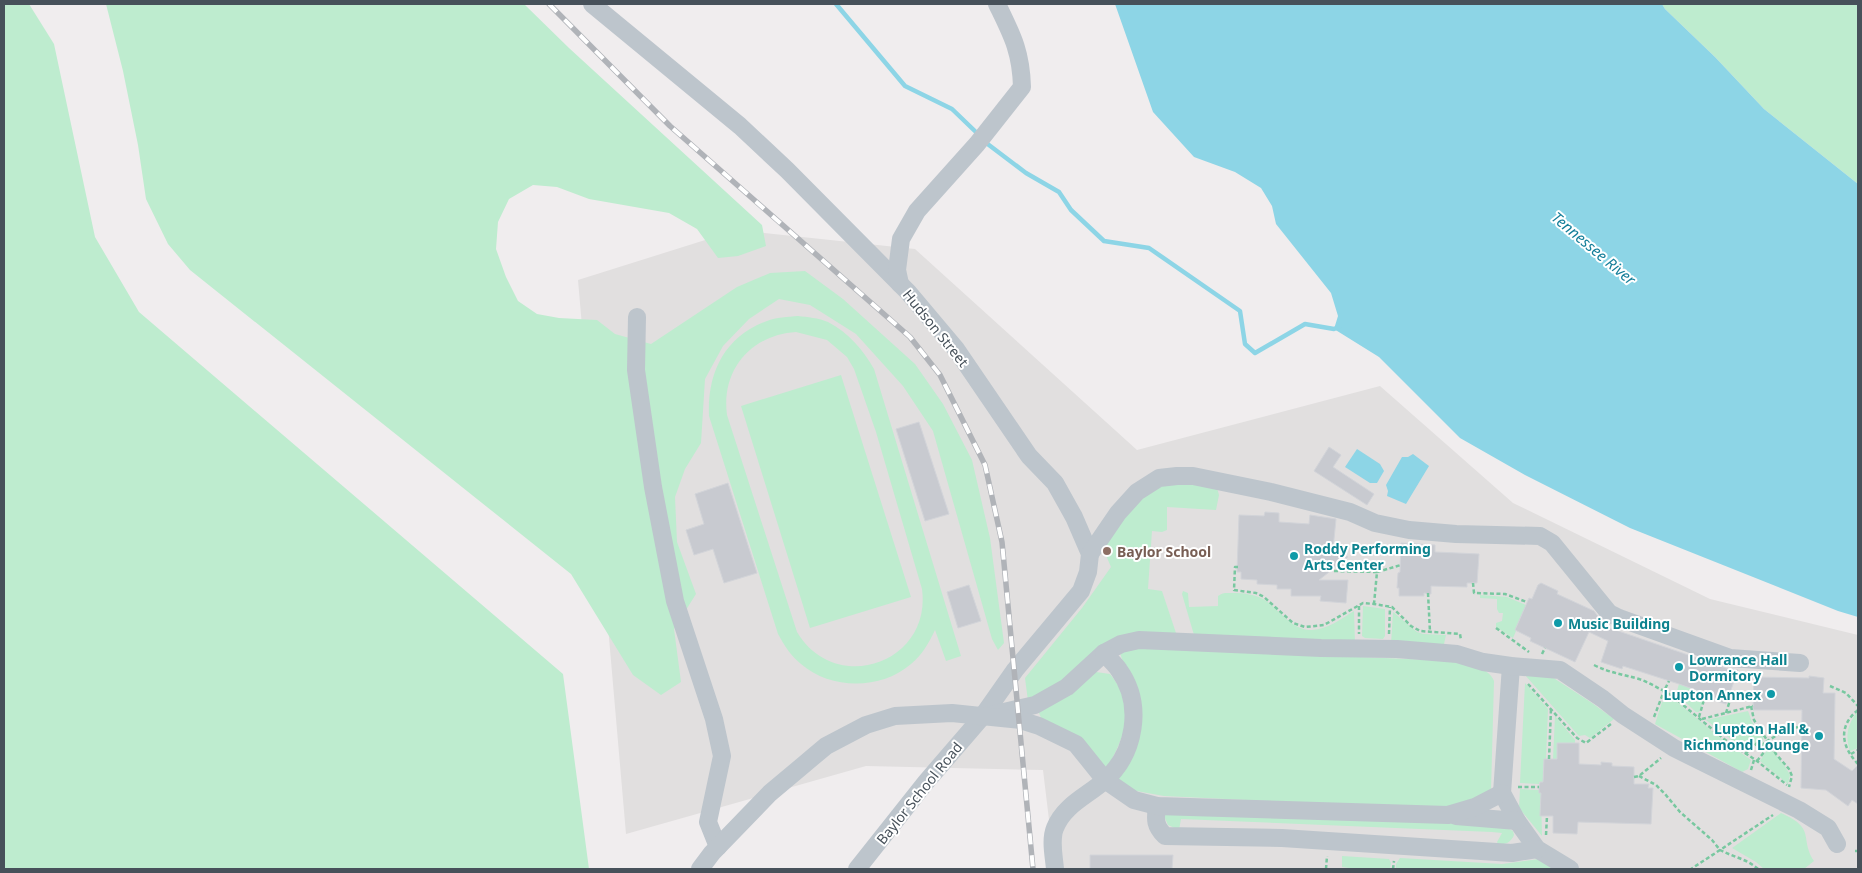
<svg xmlns="http://www.w3.org/2000/svg" width="1862" height="873" viewBox="0 0 1862 873" font-family="'Noto Sans',sans-serif">
<rect width="100%" height="100%" fill="#f0edee"/>
<polygon fill="#e1dfdf" points="737,230 915,249 1137,450 1380,386 1513,503 1710,599 1858,635 1858,869 1055,869 1043,770 866,766 626,834 578,280"/>
<g fill="#beeccf" fill-rule="evenodd">
<polygon points="4,4 29,4 54,44 95,237 139,312 563,674 589,869 4,869"/>
<polygon points="106,4 524,4 569,48 762,225 766,246 738,256 718,258 697,229 669,213 589,199 557,187 533,185 509,199 498,222 496,249 506,277 518,301 537,314 559,318 597,320 615,334 651,344 737,287 770,273 805,271 843,299 915,364 943,404 972,460 990,538 1004,643 998,650 992,639 933,431 903,386 856,334 810,305 779,299 749,319 723,346 705,379 701,443 685,469 675,497 677,542 696,594 674,629 681,682 661,695 633,675 571,574 190,270 168,244 146,199 138,145 123,71"/>
<polygon points="1662,4 1858,4 1858,184 1764,109 1715,57 1665,9"/>
<path d="M798,316C807,317 819,318 828,322C848,332 864,351 874,369L961,656L946,661L935,630C929,643 922,655 911,664C881,690 831,690 801,664C791,656 784,645 778,634L709,416C707,373 725,336 767,321C776,317 788,317 798,316ZM796,332L827,340L847,357L854,369L876,432L922,589C932,664 835,696 797,632L727,415C721,370 751,335 796,332Z"/>
<polygon points="841,375 911,597 810,628 741,406"/>
<polygon points="1189,482 1217,488 1219,495 1216,510 1167,507 1167,530 1162,532 1152,531 1148,589 1162,591 1176,633 1155,634 1028,701 1025,678 1082,608 1111,567 1102,546 1117,524 1153,486"/>
<path d="M1183,591L1188,593L1189,607L1218,606V596C1223,592 1227,593 1233,593C1243,593 1254,594 1263,599C1280,609 1290,630 1312,630C1328,629 1341,619 1354,611L1355,643L1194,635L1182,594Z"/>
<polygon points="1480,595 1507,597 1526,605 1515,630 1516,631 1513,638 1496,627 1496,623 1502,621 1503,613 1499,613 1497,609 1497,599 1480,598"/>
<polygon points="1363,606 1385,609 1385,636 1383,639 1365,638 1362,636"/>
<polygon points="1393,612 1417,632 1423,634 1446,635 1444,644 1442,647 1391,644"/>
<path d="M1149,648L1455,661C1468,665 1489,667 1494,681L1491,791L1480,799L1435,809L1164,796L1131,790L1119,780V771L1126,762L1124,665L1120,653L1134,649Z"/>
<path d="M1096,672L1110,674C1137,707 1126,732 1109,765L1103,768L1042,720L1039,713L1040,710C1060,700 1080,688 1096,672Z"/>
<polygon points="1525,675 1549,675 1592,703 1614,719 1590,738 1585,735 1579,736"/>
<polygon points="1525,683 1548,709 1546,759 1544,759 1543,782 1539,782 1539,784 1520,783"/>
<polygon points="1679,684 1703,693 1703,701 1699,712 1696,712 1676,694"/>
<polygon points="1672,698 1724,741 1751,760 1748,769 1742,772 1655,724 1662,702 1669,701"/>
<polygon points="1748,711 1752,722 1763,737 1763,742 1760,743 1757,741 1745,750 1706,720"/>
<path d="M1858,711V748L1850,751C1845,736 1847,724 1858,711Z"/>
<polygon points="1555,716 1575,740 1575,743 1557,743 1557,759 1553,759"/>
<path d="M1768,744C1775,755 1784,763 1790,775L1788,784L1760,761L1767,750L1764,747Z"/>
<polygon points="1520,789 1539,790 1539,793 1541,793 1542,836 1519,808"/>
<path d="M1165,813L1501,825L1513,831L1514,835C1511,842 1506,845 1498,844L1497,842L1502,833L1492,832L1181,819L1179,830L1168,825L1164,816Z"/>
<path d="M1781,813C1817,829 1799,837 1814,861L1804,869H1764L1756,862L1732,848Z"/>
<polygon points="1342,856 1389,859 1391,863 1390,869 1350,869 1349,868 1342,867"/>
<polygon points="1400,858 1502,864 1539,859 1556,869 1396,869 1396,864"/>
</g>
<g fill="#8dd5e6">
<polygon points="1115,4 1662,4 1665,9 1715,57 1764,109 1858,184 1858,617 1838,611 1630,528 1525,475 1460,438 1379,357 1334,329 1338,316 1331,293 1276,224 1272,206 1261,188 1235,172 1194,157 1153,112"/>
<polygon points="1357,449 1380,464 1384,471 1377,483 1370,483 1345,467"/>
<polygon points="1413,454 1429,466 1406,504 1387,496 1388,491 1386,485 1402,457 1408,457"/>
</g>
<g fill="none" stroke-linecap="round" stroke-linejoin="round">
<g stroke="#8dd5e6" stroke-width="4.5">
<polyline points="836,4 905,86 952,109 978,134"/>
<polyline points="985,142 1026,173 1059,192 1071,210 1104,241 1149,248 1240,311 1245,344 1255,353 1305,324 1334,329 1339,327"/>
</g>
</g>
<g fill="#c8cad0" stroke="#d2d4d9">
<polygon points="919,422 949,514 925,521 896,429"/>
<polygon points="1329,447 1341,455 1333,467 1374,494 1367,505 1314,471"/>
<polygon points="728,483 757,573 724,583 713,549 694,555 686,530 704,524 695,494"/>
<polygon points="1265,512 1279,513 1279,522 1309,524 1310,515 1336,519 1333,549 1348,557 1319,580 1348,580 1346,603 1320,601 1321,596 1291,596 1291,589 1277,589 1277,585 1257,584 1257,580 1241,579 1241,572 1237,572 1239,515 1264,516"/>
<polygon points="1401,543 1435,545 1435,552 1479,554 1477,583 1467,583 1467,587 1431,586 1431,594 1424,593 1424,596 1399,596 1399,588 1397,588 1398,573 1400,572"/>
<polygon points="1541,583 1558,591 1557,594 1594,611 1600,619 1598,624 1726,668 1738,670 1726,704 1706,698 1707,694 1679,684 1623,666 1622,669 1601,662 1608,641 1589,632 1575,662 1530,641 1531,638 1515,630 1529,598 1532,599 1538,585"/>
<polygon points="969,585 981,621 958,628 947,592"/>
<polygon points="1809,676 1824,678 1823,693 1835,693 1834,759 1852,771 1858,765 1858,804 1852,800 1848,806 1826,790 1801,788 1802,710 1753,710 1754,677 1809,678"/>
<polygon points="1557,743 1579,743 1579,764 1601,765 1601,762 1612,763 1612,766 1634,767 1634,784 1649,784 1648,788 1653,788 1651,824 1578,822 1577,834 1553,833 1553,816 1540,816 1541,793 1539,793 1539,787 1540,782 1543,782 1544,759 1557,759"/>
<polygon points="1090,855 1173,855 1172,869 1090,869"/>
</g>
<g fill="none" stroke-linecap="round" stroke-linejoin="round">
<g stroke="#78c8a0" stroke-width="2.5" stroke-dasharray="4 2.5" stroke-linecap="butt">
<polyline points="1238,567 1235,567 1234,590 1256,593 1264,597 1293,623 1305,627 1324,625 1363,603 1374,604 1392,607 1411,626 1420,631 1460,634 1461,640"/>
<polyline points="1334,571 1377,572 1374,604"/>
<polyline points="1377,572 1401,565"/>
<polyline points="1473,583 1474,593 1505,594 1527,602"/>
<polyline points="1428,593 1430,632"/>
<polyline points="1359,606 1359,634"/>
<polyline points="1496,628 1529,652"/>
<polyline points="1389,634 1390,607"/>
<polyline points="1542,654 1545,648"/>
<path d="M1594,665C1610,673 1622,674 1639,679C1648,682 1656,687 1664,691L1669,681"/>
<polyline points="1528,684 1577,738 1586,743 1611,724"/>
<polyline points="1830,686 1846,693 1858,706"/>
<polyline points="1751,706 1754,720 1776,754 1789,769 1792,776 1789,787"/>
<path d="M1858,710C1838,726 1841,746 1858,764"/>
<polyline points="1726,713 1731,697 1729,696"/>
<polyline points="1654,717 1664,691 1671,695 1724,739 1757,761 1787,785"/>
<polyline points="1699,717 1706,693"/>
<polyline points="1702,719 1753,706"/>
<polyline points="1745,754 1757,743 1761,747"/>
<polyline points="1851,754 1858,750"/>
<polyline points="1549,759 1551,709"/>
<polyline points="1757,761 1765,751 1761,747 1764,743 1789,728 1802,727"/>
<polyline points="1751,770 1754,760"/>
<polyline points="1639,776 1656,785 1665,794 1680,812 1712,840 1720,850 1691,869"/>
<polyline points="1634,777 1639,776 1661,758"/>
<polyline points="1518,787 1539,787"/>
<polyline points="1546,835 1547,816"/>
<polyline points="1855,851 1858,851"/>
<polyline points="1326,869 1327,856"/>
<polyline points="1393,869 1394,861"/>
<path d="M1758,869C1747,859 1733,857 1720,850L1773,815"/>
</g>
<g stroke="#bdc5cc" stroke-width="18">
<polyline points="592,4 740,126 787,170 908,292 956,349 1029,456 1055,483 1074,517 1090,554 1088,572 1081,591 1015,670 982,717 926,782 857,869"/>
<path d="M900,284L897,270L901,239L917,211L977,144L1022,87C1021,51 1012,35 997,4"/>
<polyline points="637,317 636,370 653,487 675,601 714,719 722,756 708,822 718,847"/>
<polyline points="1090,554 1118,513 1137,492 1159,478 1177,476 1193,476 1271,492 1350,512 1375,523 1409,530 1456,534 1540,536 1552,543 1609,613 1619,618 1730,658 1800,663"/>
<polyline points="1511,666 1502,793 1517,821 1537,849 1570,869"/>
<polyline points="982,717 1035,705 1067,687 1104,653 1121,644 1139,640 1321,648 1397,649 1457,654 1483,662 1511,666 1560,670 1603,699 1623,715 1674,748 1799,810 1828,828 1837,844"/>
<path d="M1157,806C1155,820 1155,826 1165,836L1282,838L1512,853L1537,849"/>
<polyline points="1456,816 1517,821"/>
<polyline points="700,869 712,853 770,793 826,746 866,725 895,716 952,713 1020,720 1039,726 1076,744 1105,780 1134,800 1157,806 1448,815 1475,807 1502,793"/>
<path d="M1055,869C1054,857 1050,840 1055,828C1064,805 1087,796 1104,781C1135,754 1144,705 1119,670C1115,664 1109,659 1104,653"/>
</g>
<defs>
<polyline id="rail" points="549,4 670,126 910,337 940,375 985,465 1002,542 1033,869"/>
</defs>
<use href="#rail" stroke="#b0b3b8" stroke-width="5.5"/>
<use href="#rail" stroke="#fff" stroke-width="4" stroke-dasharray="11" stroke-linecap="butt"/>
</g>
<circle fill="#8d6e63" stroke="#fff" stroke-width="2" cx="1107" cy="551" r="5"/>
<g fill="#0f9aa8" stroke="#fff" stroke-width="2">
<circle cx="1294" cy="556" r="5"/>
<circle cx="1558" cy="623" r="5"/>
<circle cx="1679" cy="667" r="5"/>
<circle cx="1771" cy="694" r="5"/>
<circle cx="1819" cy="736" r="5"/>
</g>
<g text-anchor="middle" dominant-baseline="central" stroke-width="4" stroke-linejoin="round" paint-order="stroke">
<g font-size="14" fill="#47515a" stroke="#fff">
<text transform="translate(936 328) rotate(51)">Hudson Street</text>
<text transform="translate(919 793) rotate(-51)">Baylor School Road</text>
</g>
<g font-size="14" font-weight="bold" fill="#0d838f" stroke="#fff" text-anchor="start">
<text x="1304" y="548">Roddy Performing<tspan x="1304" dy="16">Arts Center</tspan></text>
<text x="1568" y="623">Music Building</text>
<text x="1689" y="659">Lowrance Hall<tspan x="1689" dy="16">Dormitory</tspan></text>
<text x="1761" y="694" text-anchor="end">Lupton Annex</text>
<text x="1809" y="728" text-anchor="end">Lupton Hall &amp;<tspan x="1809" dy="16">Richmond Lounge</tspan></text>
</g>
<g font-size="14" font-weight="bold" fill="#785e54" stroke="#fff" text-anchor="start">
<text x="1117" y="551">Baylor School</text>
</g>
<g font-size="15" font-style="italic" fill="#147e99" stroke="#fff">
<text transform="translate(1594 248) rotate(40)">Tennessee River</text>
</g>
</g>
<rect width="1862" height="873" fill="none" stroke="#47515a" stroke-width="10"/>
</svg>
